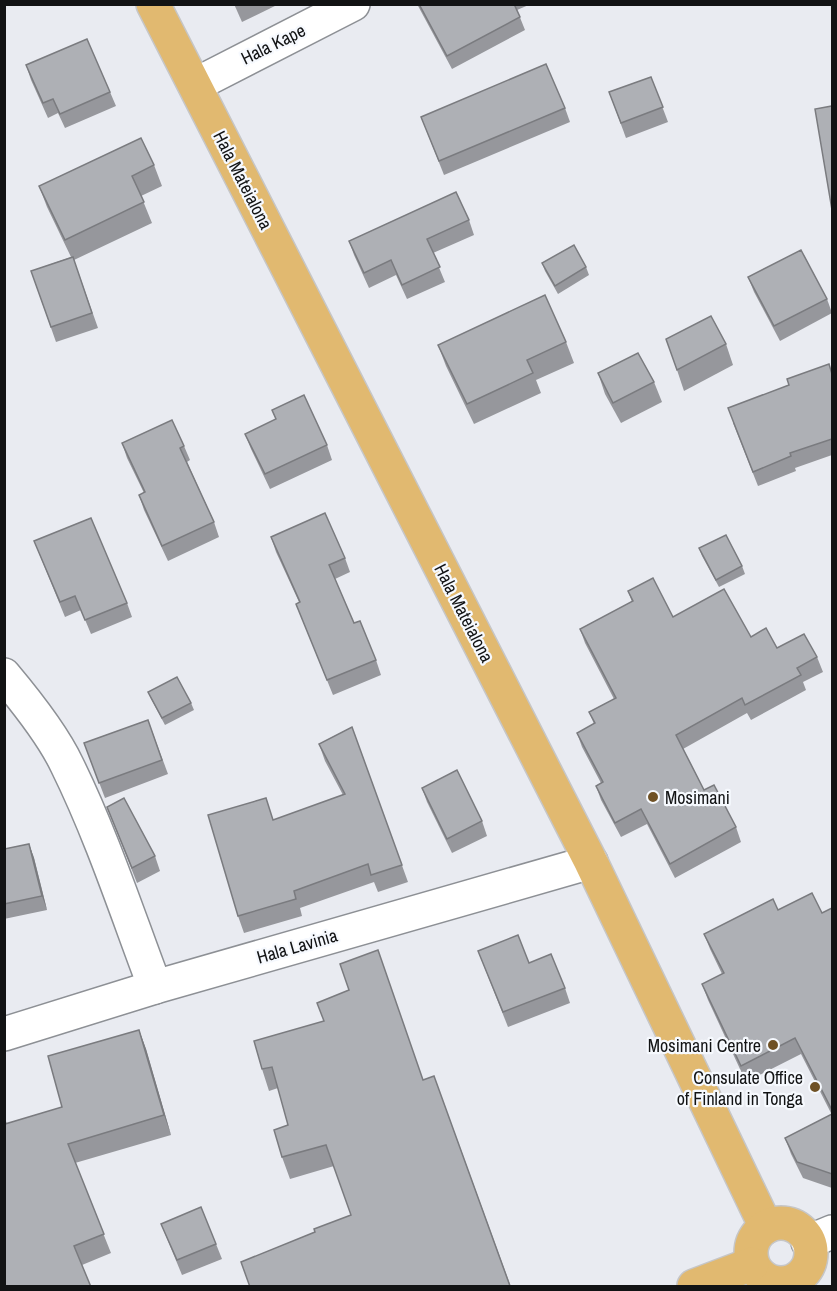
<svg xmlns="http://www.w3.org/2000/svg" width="837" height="1291" viewBox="0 0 837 1291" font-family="'Archivo Narrow',sans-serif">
<rect width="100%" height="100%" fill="#e9ebf1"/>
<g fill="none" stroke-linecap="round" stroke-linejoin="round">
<defs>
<g id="minor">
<polyline points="195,85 353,4"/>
<path d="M4,675C25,700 53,735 67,765C102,836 127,913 155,987"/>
<polyline points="4,1034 155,987 591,862"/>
<polyline points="808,1242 832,1232"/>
</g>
<g id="major">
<polyline points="153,4 591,862 766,1227"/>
<circle cx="781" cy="1253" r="30"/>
<polyline points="694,1286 752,1264"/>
</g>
</defs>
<use href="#minor" stroke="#8d9095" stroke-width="36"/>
<use href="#major" stroke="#c6c6c7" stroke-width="36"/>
<use href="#minor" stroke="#fff" stroke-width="33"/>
<use href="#major" stroke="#e1b970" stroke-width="33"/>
</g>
<g fill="#96979c">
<polygon points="234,4 279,4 242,22"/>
<polygon points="417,4 531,4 517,10 525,30 452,69"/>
<polygon points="26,65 110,92 116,106 65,128 58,113 48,118 31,80"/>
<polygon points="651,77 668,122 626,138 609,92"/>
<polygon points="565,108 570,122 444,175 421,117"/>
<polygon points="154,165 162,186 141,196 152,223 74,260 98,328 56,342 31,271 71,257 47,207 39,186"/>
<polygon points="469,220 474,235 433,253 445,282 407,299 396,275 369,288 354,255 349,241"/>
<polygon points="542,263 586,267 589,275 558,294 545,271"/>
<polygon points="748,277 827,299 832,313 780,341 754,292"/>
<polygon points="566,342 574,363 536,380 541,393 474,424 446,366 438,345"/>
<polygon points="726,344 733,365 684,391 677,370"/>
<polygon points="598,373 654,382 662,402 621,423 605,394"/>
<polygon points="832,373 832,455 795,468 796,471 758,486 733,423"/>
<polygon points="272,410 327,445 332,460 270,489 251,449 245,434 276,420"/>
<polygon points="122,443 184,446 190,460 187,462 214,522 219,537 168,561 144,510 139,495 144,493 127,458"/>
<polygon points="271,537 345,558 350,572 335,579 354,623 376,660 381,675 333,695 296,604 299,602 276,552"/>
<polygon points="34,541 127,603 132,617 91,634 81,610 65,617"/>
<polygon points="699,548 742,566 745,574 719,587 702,556"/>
<polygon points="628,591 673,617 751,637 777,648 817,657 823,672 803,682 806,690 751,720 747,713 683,749 704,790 736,827 741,842 675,878 647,824 621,837 601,800 596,786 601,783 582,747 577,733 594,724 589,712 614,699 585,643 580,629 632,602"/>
<polygon points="148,692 191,703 194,710 165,725 151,699"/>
<polygon points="148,720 168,774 105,798 84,743"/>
<polygon points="352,727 408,882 378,892 374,882 300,908 302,916 244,933 238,916 274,820 343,795 325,761 319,744"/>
<polygon points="422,788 482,821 487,836 452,853 427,802"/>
<polygon points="107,807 155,856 160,871 137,883"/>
<polygon points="29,844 34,858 47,910 4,919 4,849"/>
<polygon points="832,908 832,1188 803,1178 791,1154 785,1138 832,1115 801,1054 746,1082 708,1000 702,984 722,974 710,949 704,934 778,910 822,913"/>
<polygon points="478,951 529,963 565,988 570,1003 508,1027"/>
<polygon points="139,1030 146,1049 171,1135 75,1163 111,1253 82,1265 4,1287 4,1116 7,1124 62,1107"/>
<polygon points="254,1041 423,1080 434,1076 511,1287 250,1287 241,1262 315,1232 351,1215 334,1166 290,1179 282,1157 288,1125 278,1088 269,1091 262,1069"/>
<polygon points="161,1224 216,1244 222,1259 182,1275"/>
</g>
<g fill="#7a7b7f">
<polygon points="29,844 34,858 47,910 42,896"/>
<polygon points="139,1030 146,1049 171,1135 164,1115"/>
</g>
<g fill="#aeb0b5" stroke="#7a7b7f" stroke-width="1.5">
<polygon points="419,4 514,4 520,17 447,56"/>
<polygon points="87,39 110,92 60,114 53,99 43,103 26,65"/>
<polygon points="546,64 565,108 439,161 421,117"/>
<polygon points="651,77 663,107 621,123 609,92"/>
<polygon points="832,106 832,210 815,109"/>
<polygon points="141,138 154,165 132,176 144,202 65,240 39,186"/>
<polygon points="456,192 469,220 427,239 440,267 402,285 391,260 364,273 349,241"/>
<polygon points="574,245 586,267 555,286 542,263"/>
<polygon points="801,250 827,299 774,326 748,277"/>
<polygon points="73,257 92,313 51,327 31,271"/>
<polygon points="545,295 566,342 527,360 533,373 467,404 438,345"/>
<polygon points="711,316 726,344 677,370 666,339"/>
<polygon points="638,353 654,382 613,403 598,373"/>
<polygon points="829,364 832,374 832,439 790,453 791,456 753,472 728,408 789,385 787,379"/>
<polygon points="304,395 327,445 265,474 245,434 276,419 272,410"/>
<polygon points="172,420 184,446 180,448 214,522 162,546 139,495 145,492 122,443"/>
<polygon points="325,513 345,558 329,565 354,623 360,621 376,660 327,680 296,604 300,602 271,537"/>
<polygon points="91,518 127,603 85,620 75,596 60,602 34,541"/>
<polygon points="726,535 742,566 716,580 699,548"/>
<polygon points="653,578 673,617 724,589 751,637 766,628 777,648 804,634 817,657 797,668 801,675 745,705 742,698 676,735 704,790 714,785 736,827 670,864 641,809 615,823 596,786 603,782 577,733 595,723 589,712 616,698 580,629 633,601 628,591"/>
<polygon points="177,677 191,703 162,718 148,692"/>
<polygon points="148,720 162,760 99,783 84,743"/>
<polygon points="352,727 402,865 371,875 368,864 294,891 296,899 238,916 208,815 266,798 273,820 345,794 319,744"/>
<polygon points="457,770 482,821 447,839 422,788"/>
<polygon points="124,798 155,856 132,868 107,807"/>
<polygon points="29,844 42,896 4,904 4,849"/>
<polygon points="812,893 822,913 832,908 832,1110 795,1038 741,1066 702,984 724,973 704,934 773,899 778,910"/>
<polygon points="518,935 529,963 551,954 565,988 503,1012 478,951"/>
<polygon points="378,950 423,1080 434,1076 510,1286 507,1287 250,1287 241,1262 315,1232 314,1229 351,1215 326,1145 282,1157 274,1130 288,1125 272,1067 262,1069 254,1041 324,1021 317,1003 349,990 340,964"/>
<polygon points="139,1030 164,1115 68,1144 104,1234 74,1246 91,1287 4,1287 4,1122 5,1124 62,1107 48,1056"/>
<polygon points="832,1114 832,1174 797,1162 785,1138"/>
<polygon points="201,1207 216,1244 177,1260 161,1224"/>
</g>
<g fill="#6f5125" stroke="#f6f9fe" stroke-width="2">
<circle cx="653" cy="797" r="6"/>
<circle cx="773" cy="1045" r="6"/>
<circle cx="815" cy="1087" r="6"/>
</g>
<g text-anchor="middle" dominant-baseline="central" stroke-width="4.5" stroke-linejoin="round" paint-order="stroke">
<g font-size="18" fill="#121314" stroke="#f6f9fe">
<text transform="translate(273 44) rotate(-26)">Hala Kape</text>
<text transform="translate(243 180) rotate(63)">Hala Mateialona</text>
<text transform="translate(464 613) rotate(63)">Hala Mateialona</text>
<text transform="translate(297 946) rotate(-16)">Hala Lavinia</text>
</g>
<g font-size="18" fill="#121314" stroke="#f6f9fe" text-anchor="end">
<text x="665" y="797" text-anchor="start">Mosimani</text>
<text x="761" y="1045">Mosimani Centre</text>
<text x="803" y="1077">Consulate Office<tspan x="803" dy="21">of Finland in Tonga</tspan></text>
</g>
</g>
<rect width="837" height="1291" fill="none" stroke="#121314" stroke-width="12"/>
</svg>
